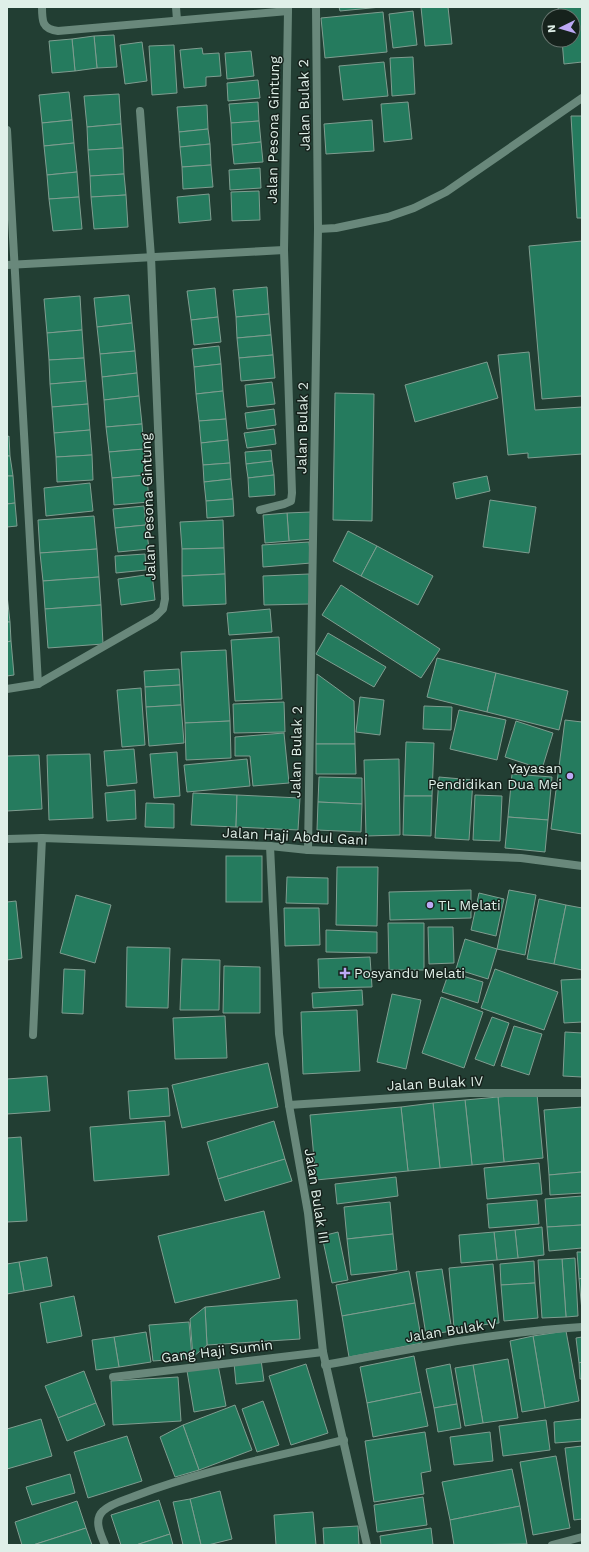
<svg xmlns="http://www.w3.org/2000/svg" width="589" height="1552" viewBox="0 0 589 1552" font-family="'Work Sans',sans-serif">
<rect width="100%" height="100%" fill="#223e33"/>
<g fill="#257b5e" stroke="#7f9d90">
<polygon points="339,7 381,7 340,11"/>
<polygon points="421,7 448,7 452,44 425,46"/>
<polygon points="558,7 582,7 582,62 564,64 562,40 573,40 573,16 559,16"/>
<polygon points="413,11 417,45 393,48 389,14"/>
<polygon points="383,12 387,52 325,58 321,18"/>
<polygon points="114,35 117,67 97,68 94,36"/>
<polygon points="94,36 97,68 75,71 72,39"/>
<polygon points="72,39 75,71 52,73 49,41"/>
<polygon points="142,42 147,81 125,84 120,45"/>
<polygon points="174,45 177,93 152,95 149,46"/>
<polygon points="202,48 203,54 219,53 221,76 206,77 206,86 184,88 180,50"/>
<polygon points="251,51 254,76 227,79 225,53"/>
<polygon points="413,57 415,94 392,96 390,58"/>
<polygon points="384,62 388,96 343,100 339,66"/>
<polygon points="258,80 260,98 228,101 227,83"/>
<polygon points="69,92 72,120 42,123 39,95"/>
<polygon points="119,94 121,124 87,127 84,96"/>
<polygon points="258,102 259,121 231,123 229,104"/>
<polygon points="408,102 412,139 384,142 381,104"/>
<polygon points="207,105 208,129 179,132 177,107"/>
<polygon points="571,116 582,116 582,218 577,218"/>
<polygon points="72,120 74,143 44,146 42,123"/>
<polygon points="372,120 374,151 326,154 324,124"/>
<polygon points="259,121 261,142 232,145 231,123"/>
<polygon points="121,124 123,148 88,150 87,127"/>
<polygon points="208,129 210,144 180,147 179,132"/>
<polygon points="261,142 263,162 234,164 232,145"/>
<polygon points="74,143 77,172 47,175 44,146"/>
<polygon points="210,144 211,165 182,167 180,147"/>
<polygon points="123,148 124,174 90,176 88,150"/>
<polygon points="211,165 213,187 183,189 182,167"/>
<polygon points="260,168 261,188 230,190 229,170"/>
<polygon points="77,172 79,197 49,199 47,175"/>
<polygon points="124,174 126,195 91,197 90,176"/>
<polygon points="259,191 260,220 232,221 231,192"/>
<polygon points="209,194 211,220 179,223 177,197"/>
<polygon points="126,195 128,227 94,229 91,197"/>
<polygon points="79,197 82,229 53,231 49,199"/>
<polygon points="582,241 582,396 542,399 529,246"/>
<polygon points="267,287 269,314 236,317 233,290"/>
<polygon points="215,288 218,317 191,320 187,291"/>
<polygon points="129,295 132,323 97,327 94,298"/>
<polygon points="80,296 82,330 47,333 44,299"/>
<polygon points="269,314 271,335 237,338 236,317"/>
<polygon points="218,317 221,342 194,345 191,320"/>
<polygon points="132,323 135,351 100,354 97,327"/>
<polygon points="82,330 84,358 49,360 47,333"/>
<polygon points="271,335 273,355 239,358 237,338"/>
<polygon points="219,346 221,364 194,367 192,349"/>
<polygon points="135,351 137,373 102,377 100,354"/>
<polygon points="529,352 535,410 582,407 582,454 528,458 528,453 508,455 498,355"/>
<polygon points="273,355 275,378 241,381 239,358"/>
<polygon points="84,358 86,381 50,384 49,360"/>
<polygon points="487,362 498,398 415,422 405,385"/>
<polygon points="221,364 223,391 196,394 194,367"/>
<polygon points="137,373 139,396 104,400 102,377"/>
<polygon points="86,381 88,404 52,407 50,384"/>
<polygon points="272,382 275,404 247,407 245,385"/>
<polygon points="223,391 226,419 199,421 196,394"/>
<polygon points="335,393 374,394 372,521 333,520"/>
<polygon points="139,396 142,424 106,427 104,400"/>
<polygon points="88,404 90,430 54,433 52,407"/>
<polygon points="274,409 276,425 247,429 245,413"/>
<polygon points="226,419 228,440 201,443 199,421"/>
<polygon points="142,424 144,449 109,452 106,427"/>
<polygon points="274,429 276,444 247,448 244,433"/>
<polygon points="90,430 92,455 56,457 54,433"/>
<polygon points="9,436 10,456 7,456 7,437"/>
<polygon points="228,440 230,463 203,465 201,443"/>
<polygon points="144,449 147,475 112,478 109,452"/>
<polygon points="271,450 272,461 246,464 245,452"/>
<polygon points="92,455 93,480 57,482 56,457"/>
<polygon points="7,456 10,456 13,476 7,476"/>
<polygon points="272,461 274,475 248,478 246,464"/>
<polygon points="230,463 231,479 204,482 203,465"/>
<polygon points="147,475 149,502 114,505 112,478"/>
<polygon points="274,475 275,495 249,497 248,478"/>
<polygon points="7,476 13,476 15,503 7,504"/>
<polygon points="487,476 490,491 456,499 453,483"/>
<polygon points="231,479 233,499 206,501 204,482"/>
<polygon points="90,483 93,511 46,516 44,488"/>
<polygon points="233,499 234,516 207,518 206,501"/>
<polygon points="490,500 536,507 529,553 483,547"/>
<polygon points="15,503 17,526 7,527 7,504"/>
<polygon points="144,506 146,525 115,528 113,509"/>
<polygon points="311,512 313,539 289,541 287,513"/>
<polygon points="287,513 289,541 265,543 263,515"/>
<polygon points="94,516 97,549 40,553 38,520"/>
<polygon points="223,520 224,548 182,549 180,522"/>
<polygon points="146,525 149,549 118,552 115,528"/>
<polygon points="348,531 377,546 361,576 333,561"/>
<polygon points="309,542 311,563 263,567 262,545"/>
<polygon points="377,546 433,576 418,605 361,576"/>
<polygon points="224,548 225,574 182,576 182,549"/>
<polygon points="97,549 99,577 43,581 40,553"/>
<polygon points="145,554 146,570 116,573 115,556"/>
<polygon points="152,574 155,600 121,605 118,579"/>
<polygon points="225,574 226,604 183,606 182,576"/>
<polygon points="309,574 310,604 264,605 263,576"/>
<polygon points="99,577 101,605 45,609 43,581"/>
<polygon points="341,585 440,649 421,678 322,615"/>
<polygon points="7,595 10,622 7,622"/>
<polygon points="101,605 103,644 48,648 45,609"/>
<polygon points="270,609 272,632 229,635 227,613"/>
<polygon points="7,622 10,622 11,641 7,642"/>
<polygon points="328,633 386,667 374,687 316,654"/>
<polygon points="279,637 282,699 235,701 231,640"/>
<polygon points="11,641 14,675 7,676 7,642"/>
<polygon points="226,650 230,721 185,723 181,652"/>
<polygon points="437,658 496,673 487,712 427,697"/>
<polygon points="179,669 180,685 145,687 144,671"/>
<polygon points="496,673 568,691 559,730 487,712"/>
<polygon points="317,674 354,701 355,744 316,744"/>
<polygon points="180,685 181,705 146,707 145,687"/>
<polygon points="141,688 145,745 122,747 117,690"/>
<polygon points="360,697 384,700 380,735 356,732"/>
<polygon points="284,702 285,732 234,733 233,704"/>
<polygon points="181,705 184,743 149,746 146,707"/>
<polygon points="424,706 452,707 451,730 423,729"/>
<polygon points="459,710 506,720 497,760 450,749"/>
<polygon points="565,720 582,722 582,834 551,829"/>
<polygon points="230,721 231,758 186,760 185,723"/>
<polygon points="516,721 553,733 542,769 505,757"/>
<polygon points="284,733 289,783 253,786 250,756 235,756 235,737"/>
<polygon points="406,742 434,743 432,796 404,796"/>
<polygon points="316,744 355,744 356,774 316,774"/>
<polygon points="134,749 137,783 107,786 104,751"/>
<polygon points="177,752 180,796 154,798 150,754"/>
<polygon points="90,754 93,818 49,820 47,755"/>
<polygon points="39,755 42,809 7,811 7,756"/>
<polygon points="247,759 250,786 187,792 184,765"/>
<polygon points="399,759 400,835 366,836 364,760"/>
<polygon points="512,774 552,777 548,820 508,817"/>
<polygon points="319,777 362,778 362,804 318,802"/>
<polygon points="439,777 473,780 469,840 435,838"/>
<polygon points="135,790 136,819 107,821 105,793"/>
<polygon points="193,793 237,795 236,827 191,825"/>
<polygon points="237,795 300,798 298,830 236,827"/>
<polygon points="475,795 502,796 500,841 473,840"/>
<polygon points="404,796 432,796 431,836 403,835"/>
<polygon points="318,802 362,804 361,832 317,830"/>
<polygon points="146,803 174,804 174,828 145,827"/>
<polygon points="508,817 548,820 545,852 505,848"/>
<rect x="226" y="856" width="36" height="46"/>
<polygon points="337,867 378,867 377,926 336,925"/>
<polygon points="287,877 328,878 328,904 286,903"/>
<polygon points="471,890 471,918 390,920 389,892"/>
<polygon points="509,890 536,895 525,955 497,949"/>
<polygon points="479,893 504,899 496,936 471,930"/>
<polygon points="76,895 111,905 95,963 60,953"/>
<polygon points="539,899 566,905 554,964 527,959"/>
<polygon points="16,901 22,958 7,960 7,902"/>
<polygon points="566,905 582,908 582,970 554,964"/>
<polygon points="284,908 319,908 320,945 285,946"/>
<polygon points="388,923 424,923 424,970 389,970"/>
<polygon points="428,927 453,927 454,963 429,964"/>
<polygon points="326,930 377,932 377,953 326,952"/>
<polygon points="465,939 497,949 488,979 456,969"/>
<polygon points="127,947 170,948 168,1008 126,1007"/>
<polygon points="370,957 372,987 319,988 318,959"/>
<polygon points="182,959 220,960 219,1010 180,1010"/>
<polygon points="224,966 260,967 260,1013 223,1013"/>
<polygon points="64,969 85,970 83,1014 62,1013"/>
<polygon points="495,969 558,992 544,1030 481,1008"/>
<polygon points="449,972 483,982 478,1003 442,992"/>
<polygon points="582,979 582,1022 564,1023 561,980"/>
<polygon points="362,990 363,1005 313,1008 312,993"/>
<polygon points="392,994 421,1000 406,1069 377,1062"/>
<polygon points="441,997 483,1012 464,1068 422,1053"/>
<polygon points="357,1010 360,1071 303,1074 301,1012"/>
<polygon points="225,1016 227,1058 175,1059 173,1018"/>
<polygon points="492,1017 509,1023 494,1066 475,1059"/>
<polygon points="514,1026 542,1034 529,1075 501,1066"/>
<polygon points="565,1032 582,1033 582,1077 563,1076"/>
<polygon points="268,1063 278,1107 182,1128 172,1085"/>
<polygon points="47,1076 50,1111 7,1114 7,1079"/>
<polygon points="168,1088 170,1116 130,1119 128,1091"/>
<polygon points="537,1094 543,1158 504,1162 498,1097"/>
<polygon points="498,1097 504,1162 472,1165 465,1100"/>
<polygon points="465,1100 472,1165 440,1168 433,1103"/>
<polygon points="433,1103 440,1168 408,1171 401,1107"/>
<polygon points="401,1107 408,1171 316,1180 310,1115"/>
<polygon points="582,1107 582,1172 549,1175 544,1110"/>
<polygon points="165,1121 169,1175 94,1181 90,1127"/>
<polygon points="274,1121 285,1159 218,1179 207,1142"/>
<polygon points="21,1137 27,1221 7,1222 7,1138"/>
<polygon points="285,1159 292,1181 225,1201 218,1179"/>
<polygon points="539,1163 542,1194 487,1199 484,1168"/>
<polygon points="582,1172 582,1193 550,1195 549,1175"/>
<polygon points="396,1177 398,1196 337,1204 335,1184"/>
<polygon points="582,1196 582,1225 547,1227 545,1199"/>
<polygon points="537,1200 539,1224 489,1228 487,1204"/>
<polygon points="390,1202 393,1234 347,1239 344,1207"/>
<polygon points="264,1211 280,1278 175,1303 158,1236"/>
<polygon points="582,1225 582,1248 549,1251 547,1227"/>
<polygon points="542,1227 544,1255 518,1258 515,1230"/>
<polygon points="515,1230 518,1258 497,1260 494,1232"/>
<polygon points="338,1232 348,1280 332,1283 322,1236"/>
<polygon points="494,1232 497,1260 461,1263 459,1235"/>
<polygon points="393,1234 397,1270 351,1275 347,1239"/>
<polygon points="577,1252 582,1252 582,1278 579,1279"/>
<polygon points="47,1257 52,1286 24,1291 19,1262"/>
<polygon points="575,1258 578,1316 566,1317 562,1259"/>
<polygon points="562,1259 566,1317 542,1318 538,1260"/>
<polygon points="534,1261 535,1283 501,1285 500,1264"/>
<polygon points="19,1262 24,1291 7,1294 7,1264"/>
<polygon points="493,1264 499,1323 454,1328 449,1268"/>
<polygon points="442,1269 452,1331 426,1335 416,1272"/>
<polygon points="409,1271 415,1303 342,1316 336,1285"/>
<polygon points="582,1278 582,1311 579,1279"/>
<polygon points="535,1283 538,1318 504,1321 501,1285"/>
<polygon points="74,1296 82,1336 47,1343 40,1303"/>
<polygon points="297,1300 300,1339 207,1345 205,1307"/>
<polygon points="415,1303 422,1343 349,1357 342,1316"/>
<polygon points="205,1307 207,1345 193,1357 190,1319"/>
<polygon points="189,1322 192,1358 153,1361 149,1325"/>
<polygon points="566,1331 579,1401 545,1408 533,1336"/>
<polygon points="146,1332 151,1362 119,1367 114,1337"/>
<polygon points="533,1336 545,1408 522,1412 510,1341"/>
<polygon points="114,1337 119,1367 96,1370 92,1340"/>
<polygon points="582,1337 582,1362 579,1363 576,1338"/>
<polygon points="414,1356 421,1392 367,1403 360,1367"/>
<polygon points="508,1359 518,1418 483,1423 473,1365"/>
<polygon points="261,1360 264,1381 236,1384 234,1363"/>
<polygon points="582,1362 582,1379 580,1379 579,1363"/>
<polygon points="306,1364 328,1433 291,1445 269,1376"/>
<polygon points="450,1364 457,1404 434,1408 426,1369"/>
<polygon points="218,1365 226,1406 194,1412 187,1371"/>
<polygon points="473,1365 483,1423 465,1426 455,1368"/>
<polygon points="84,1371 96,1403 58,1418 45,1386"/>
<polygon points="178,1377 181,1421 113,1425 111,1381"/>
<polygon points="421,1392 428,1426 373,1437 367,1403"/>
<polygon points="263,1401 279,1445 257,1452 242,1409"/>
<polygon points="96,1403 105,1425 67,1441 58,1418"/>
<polygon points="457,1404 461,1428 438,1432 434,1408"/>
<polygon points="235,1405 252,1450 199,1470 183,1425"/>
<polygon points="41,1419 52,1456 7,1469 7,1429"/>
<polygon points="582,1419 582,1441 555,1443 554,1422"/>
<polygon points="546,1420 550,1450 503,1456 499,1426"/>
<polygon points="183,1425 199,1470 175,1477 160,1437"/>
<polygon points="425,1432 431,1471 421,1473 424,1494 374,1502 365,1441"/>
<polygon points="490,1432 493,1461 454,1465 450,1437"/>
<polygon points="127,1436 142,1481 88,1498 74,1452"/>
<polygon points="582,1446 582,1519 574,1520 565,1448"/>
<polygon points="556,1456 570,1528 533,1535 520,1462"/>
<polygon points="512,1469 520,1506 450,1520 442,1482"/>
<polygon points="70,1474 75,1493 32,1505 26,1487"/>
<polygon points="220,1491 232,1539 208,1545 201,1545 190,1499"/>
<polygon points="423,1497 427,1525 377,1532 374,1505"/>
<polygon points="190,1499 201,1545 183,1545 173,1502"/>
<polygon points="159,1500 170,1534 136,1545 121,1545 111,1515"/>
<polygon points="77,1501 86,1528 33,1545 22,1545 15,1522"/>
<polygon points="520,1506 527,1544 454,1545 450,1520"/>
<polygon points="313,1512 316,1545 276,1545 274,1515"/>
<polygon points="358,1526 359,1545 324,1545 323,1528"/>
<polygon points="86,1528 92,1545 33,1545"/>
<polygon points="431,1528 433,1545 381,1545 380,1536"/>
<polygon points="170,1534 173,1545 136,1545"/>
</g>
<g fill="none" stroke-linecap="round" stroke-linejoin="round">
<polyline stroke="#69887b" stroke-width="8" points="318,229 336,228 388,217 414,208 446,192 582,98"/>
<g stroke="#69887b" stroke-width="8">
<path d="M42,7C42,21 42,29 58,31L288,11V7"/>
<polyline points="176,7 177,20"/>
<polyline points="7,130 38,684"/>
<polyline points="7,265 284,250"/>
<polyline points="260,510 284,504 291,501 292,493 284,250 288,11"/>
<polyline points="7,689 38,684 155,617 163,609 165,599 151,257 140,111"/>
<polyline points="270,846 279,1034 289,1105 308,1213 323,1352 367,1545"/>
<polyline points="308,850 318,229 316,7"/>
<polyline points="33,1035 42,838"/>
<polyline points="289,1105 470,1093 582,1093"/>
<path d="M325,1365C411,1349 495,1332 582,1327"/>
<polyline points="113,1377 323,1352"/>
<path d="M105,1545C101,1535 93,1520 103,1511C111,1503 125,1500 135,1496C203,1470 274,1457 344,1440"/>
<polyline points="552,1545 582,1537"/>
</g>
<polyline stroke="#69887b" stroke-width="8" points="7,839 42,838 270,846 308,850 521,858 582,866"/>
</g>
<g fill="#bda9f5" stroke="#16221c" stroke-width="1.5">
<circle cx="570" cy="776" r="4"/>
<circle cx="430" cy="905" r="4"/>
<path d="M343 967h4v4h4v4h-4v4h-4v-4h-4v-4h4z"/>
</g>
<g text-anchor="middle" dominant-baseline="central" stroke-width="3" stroke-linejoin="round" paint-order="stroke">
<g font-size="14" fill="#dfefe8" stroke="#16221c">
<text transform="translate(304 105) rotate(-91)">Jalan Bulak 2</text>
<text transform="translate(273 130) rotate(-89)">Jalan Pesona Gintung</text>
<text transform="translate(302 428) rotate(-89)">Jalan Bulak 2</text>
<text transform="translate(148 507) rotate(-92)">Jalan Pesona Gintung</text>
<text transform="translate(296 752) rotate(-89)">Jalan Bulak 2</text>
<text transform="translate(295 836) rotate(3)">Jalan Haji Abdul Gani</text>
<text transform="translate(435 1083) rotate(-3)">Jalan Bulak IV</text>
<text transform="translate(317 1196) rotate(81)">Jalan Bulak III</text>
<text transform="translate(451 1330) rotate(-9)">Jalan Bulak V</text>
<text transform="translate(217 1351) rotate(-7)">Gang Haji Sumin</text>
</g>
<g font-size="14" fill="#dfefe8" stroke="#16221c" text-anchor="start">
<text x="562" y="768" text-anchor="end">Yayasan<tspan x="562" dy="16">Pendidikan Dua Mei</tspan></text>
<text x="438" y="905">TL Melati</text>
<text x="354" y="973">Posyandu Melati</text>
</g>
</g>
<rect width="589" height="1552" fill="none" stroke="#dfefe8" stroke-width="16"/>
<g transform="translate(561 28) rotate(265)"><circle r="19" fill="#16221c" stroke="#66746e"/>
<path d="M0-3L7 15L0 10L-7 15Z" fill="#bda9f5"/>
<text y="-6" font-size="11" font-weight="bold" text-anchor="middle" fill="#dfefe8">N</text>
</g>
</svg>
